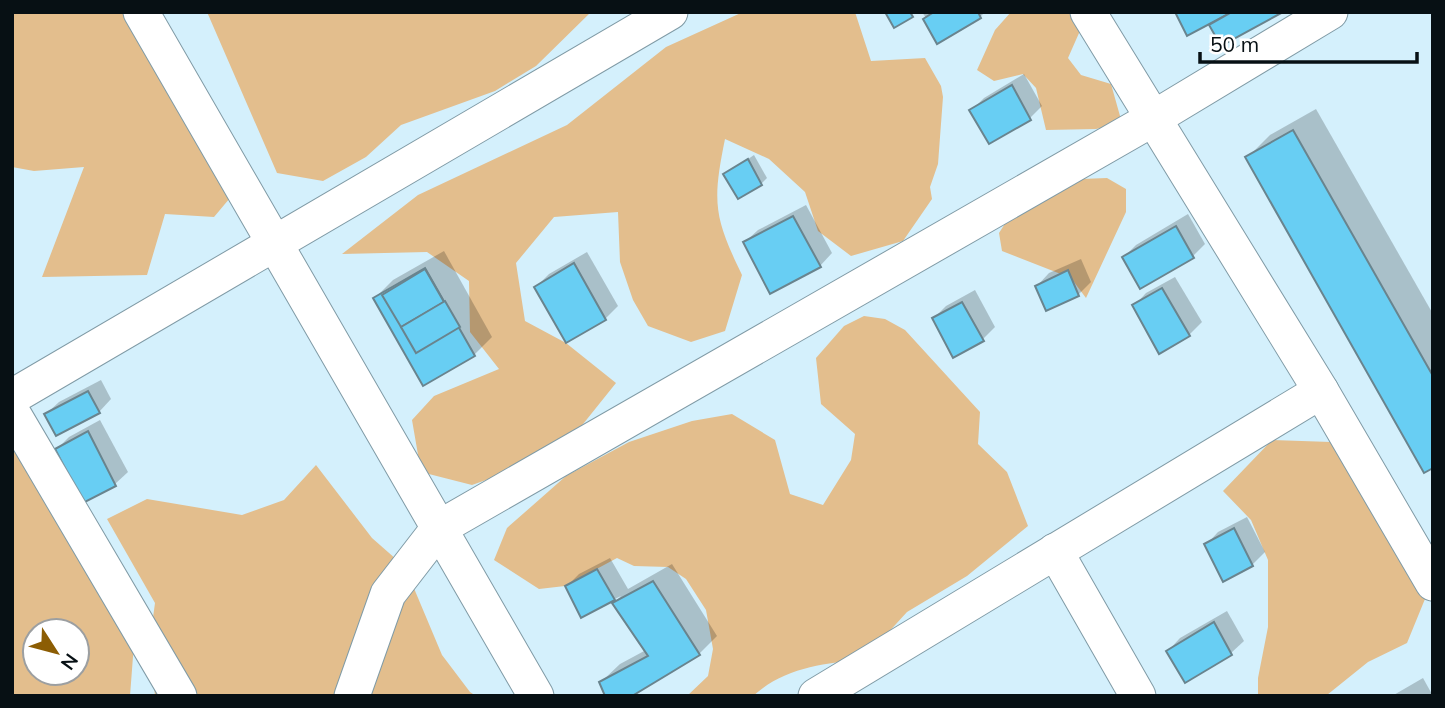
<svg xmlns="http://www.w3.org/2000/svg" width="1445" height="708" viewBox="0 0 1445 708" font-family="Mulish,sans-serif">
<rect width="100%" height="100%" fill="#d4f0fc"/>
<g fill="#e3be8d" fill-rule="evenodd">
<polygon points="12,12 121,12 173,63 235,192 214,217 165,214 147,275 42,277 84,167 34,171 12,167"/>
<polygon points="207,12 591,12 536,66 495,91 401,125 366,157 323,181 277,173"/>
<path d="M743,12H855L871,61L925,58L941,86L943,97L938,164L930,187L932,199L903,241L851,256L818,231L805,192L769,159L725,139C712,203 714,217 742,275L725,331L691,342L648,326L633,300L620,262L618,212L554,217L516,263L525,321L566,343L616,383L559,454L472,485L421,472L412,420L434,396L499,369L470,332L469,281L427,252L342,254L418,195L567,125L666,47Z"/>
<polygon points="1011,12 1081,12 1083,24 1068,58 1081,75 1111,84 1122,123 1096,129 1046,130 1036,88 1023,74 994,81 977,70 995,30"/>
<polygon points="1107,178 1126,189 1126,212 1086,298 1071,278 1002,251 999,233 1020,200 1081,179"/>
<path d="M864,316L885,319L905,330L980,412L978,444L1007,472L1028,526L967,576L907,612L863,660C823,663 784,668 753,696H687L708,676L713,649L706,610L686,579L668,567L634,566L617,558L565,586L539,589L494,560L507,528L566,476L629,442L692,421L732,414L775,440L790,494L823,505L851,460L855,434L821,404L816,358L844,326Z"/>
<path d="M12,426L135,630L130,696H12ZM35,631H77V673H35Z"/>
<polygon points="1272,440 1331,442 1382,488 1425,599 1407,643 1368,662 1327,695 1258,696 1258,678 1268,627 1268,560 1251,520 1223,491"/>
<polygon points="316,465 372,538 405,567 442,655 470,692 476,696 155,695 149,647 155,603 107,519 147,499 242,515 284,500"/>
</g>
<g fill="#0003">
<polygon points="922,12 985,12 980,17 926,18"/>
<polygon points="1024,74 1042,106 1030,118 990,142 972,110 984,98"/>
<polygon points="1316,109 1433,314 1433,466 1248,157 1270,135"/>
<polygon points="754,155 767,178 761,184 726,174"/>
<polygon points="806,205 832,253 820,266 745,242 758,230"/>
<polygon points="1188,214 1205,244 1193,256 1124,257 1136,245"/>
<polygon points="444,251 492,337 474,355 375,298 393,280"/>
<polygon points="587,252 618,306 605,319 567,340 536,287 549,274"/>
<polygon points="1081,259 1091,282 1078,295 1037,286 1049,273"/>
<polygon points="1175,277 1202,322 1189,335 1134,306 1146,293"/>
<polygon points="975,290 995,327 983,339 934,318 946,306"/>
<polygon points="101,380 111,399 99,412 46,414 59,402"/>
<polygon points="100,420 128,472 115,484 84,501 57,449 69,437"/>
<polygon points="1247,517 1265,552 1252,565 1206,545 1218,532"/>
<polygon points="610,558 628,589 672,564 717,636 699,654 628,696 601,682 620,664 646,650 614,603 621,596 582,615 567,586 579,574"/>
<polygon points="1227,611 1244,641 1231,653 1185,680 1168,651 1180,638"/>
<polygon points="1423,678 1433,696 1392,696"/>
</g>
<g fill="#68cef3" stroke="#69848e" stroke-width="2">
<polygon points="885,12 910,12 913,17 894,28"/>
<polygon points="934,12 978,12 981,18 937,44 923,19"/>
<polygon points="1175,12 1232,12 1187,36"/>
<polygon points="1232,12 1283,12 1221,46 1209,25"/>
<polygon points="1012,85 1031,120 989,144 969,110"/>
<polygon points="1293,130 1433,376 1433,468 1424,473 1245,157"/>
<polygon points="748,159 762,185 738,199 723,174"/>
<polygon points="793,216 821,267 770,294 743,242"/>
<polygon points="1176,226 1194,258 1140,289 1122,257"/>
<polygon points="574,263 606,320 566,343 534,287"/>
<polygon points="425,268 475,356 423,386 373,298"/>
<polygon points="425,269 444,302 401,327 382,295"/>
<polygon points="1068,270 1079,296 1046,311 1035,286"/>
<polygon points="1162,288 1190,336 1159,354 1132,305"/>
<polygon points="445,301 460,327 416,353 401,327"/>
<polygon points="962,302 984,341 953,358 932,318"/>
<polygon points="88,391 100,413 56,436 44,414"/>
<polygon points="88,431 116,486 83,503 55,449"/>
<polygon points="1234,528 1253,566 1223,582 1204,544"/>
<polygon points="597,569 615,600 581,618 565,586"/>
<polygon points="653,581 700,655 632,696 605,696 599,682 648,656 612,603"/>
<polygon points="1214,622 1232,655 1185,683 1166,651"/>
</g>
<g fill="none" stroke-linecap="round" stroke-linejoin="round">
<defs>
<g id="minor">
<polyline points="141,12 536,696"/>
<polyline points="1088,12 1321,391 1433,583"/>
<polyline points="12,397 670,12"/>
<polyline points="12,412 179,696"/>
<polyline points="1055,551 1138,696"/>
<polyline points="352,696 388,594 439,528 1154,118 1330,12"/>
<polyline points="816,696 1321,391"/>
</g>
</defs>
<use href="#minor" stroke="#809ba6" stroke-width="37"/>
<use href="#minor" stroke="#fff" stroke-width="35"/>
</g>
<rect width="1445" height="708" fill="none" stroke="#071014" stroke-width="28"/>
<g transform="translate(56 652) rotate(126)"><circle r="33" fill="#ffffff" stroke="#9c9fa1" stroke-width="2"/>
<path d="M0-5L12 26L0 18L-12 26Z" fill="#8c5d04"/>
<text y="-10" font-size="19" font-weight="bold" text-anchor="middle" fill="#071014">N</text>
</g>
<path d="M1200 52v10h217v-10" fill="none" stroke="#071014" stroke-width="3.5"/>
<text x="1210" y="52" font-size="21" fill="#071014" stroke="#ffffff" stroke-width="5" paint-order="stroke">50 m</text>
</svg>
